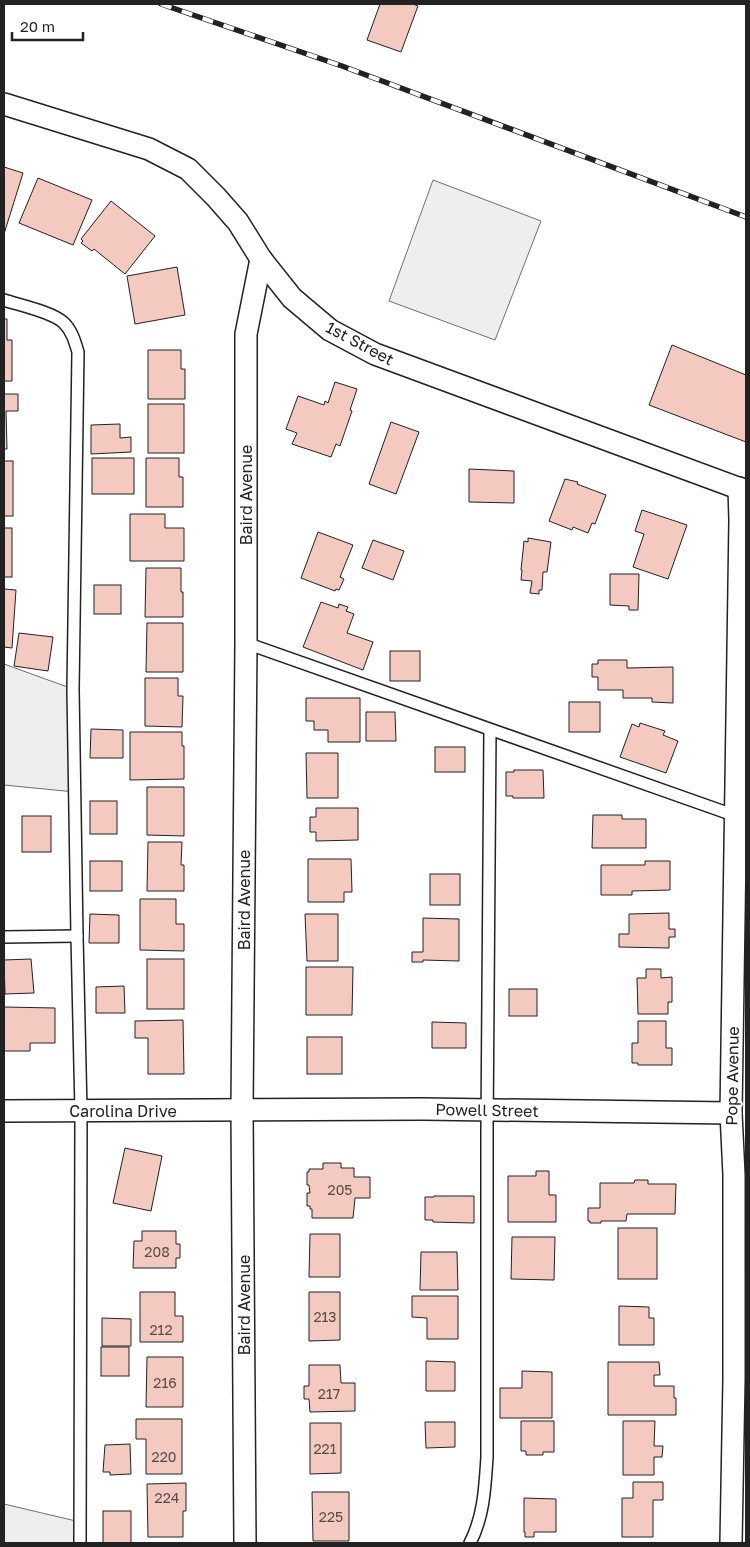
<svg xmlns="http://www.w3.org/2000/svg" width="750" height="1547" viewBox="0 0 750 1547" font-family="'Golos Text',sans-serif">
<rect width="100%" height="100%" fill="#fff"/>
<g fill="#eee" stroke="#6f6f6f">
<polygon points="433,180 541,221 495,340 389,301"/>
<polygon points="4,664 73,689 75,792 4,785"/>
<polygon points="4,1504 80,1522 78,1543 4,1543"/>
</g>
<g fill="#f3c9c0" stroke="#222">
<polygon points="380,4 413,4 418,6 401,52 367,40"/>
<polygon points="4,167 23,173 4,234"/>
<polygon points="38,178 92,200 73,245 19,223"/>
<polygon points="111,201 155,236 125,274 94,249 92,251 81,243 83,241 81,239"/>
<polygon points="177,267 185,315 135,324 127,276"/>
<polygon points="4,319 7,319 7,340 12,340 12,381 4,381"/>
<polygon points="672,345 746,375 746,442 649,405"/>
<polygon points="148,350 181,350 181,369 185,369 185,399 148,399"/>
<polygon points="335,382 357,389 350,410 352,411 340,446 336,444 331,457 292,444 297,433 286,429 298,396 324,405 325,401 328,403"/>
<polygon points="4,394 18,394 18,411 6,411 7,449 4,449"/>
<rect x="148" y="404" width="36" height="49"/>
<polygon points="391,422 419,432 396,494 369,484"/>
<polygon points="120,424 120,438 131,437 131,452 91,454 91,425"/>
<rect x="92" y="458" width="42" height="36"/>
<polygon points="146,458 179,458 179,477 183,477 183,507 146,507"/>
<rect x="4" y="461" width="9" height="55"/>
<polygon points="469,469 514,471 514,503 469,502"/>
<polygon points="565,479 578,482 577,484 606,495 595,524 592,523 588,533 573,527 572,530 549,521"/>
<polygon points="642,510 687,525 668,579 633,567 644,534 635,531"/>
<polygon points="130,514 165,514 165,528 184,528 184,561 130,561"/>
<rect x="4" y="528" width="8" height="49"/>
<polygon points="318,532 353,545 340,577 344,579 339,590 336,589 335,591 301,578"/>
<polygon points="528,538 551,542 547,572 543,572 542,590 539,590 539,594 530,593 532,581 521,580 522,570 521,570 524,541 528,542"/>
<polygon points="373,540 404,551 393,580 362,568"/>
<polygon points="146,568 181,568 181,592 183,592 183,617 145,617"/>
<polygon points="610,574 639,574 638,610 629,610 629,606 610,605"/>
<rect x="94" y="585" width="27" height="29"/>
<polygon points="4,589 16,590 12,648 4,647"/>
<polygon points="321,602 338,608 339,604 348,607 346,611 354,614 347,633 373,642 363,670 303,647"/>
<polygon points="147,623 183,623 183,672 146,672"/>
<polygon points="19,633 53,637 48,671 14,666"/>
<rect x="390" y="651" width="30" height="30"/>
<polygon points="598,660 627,660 627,668 673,667 673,703 652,702 652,698 623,698 623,690 598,690 598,677 592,677 592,664 598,664"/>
<polygon points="145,678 178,678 178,696 183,696 182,727 145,726"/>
<polygon points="306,698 360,698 360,742 328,742 328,730 314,730 314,721 306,721"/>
<rect x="569" y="702" width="31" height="30"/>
<polygon points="366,712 395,712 396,741 366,741"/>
<polygon points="640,723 665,731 663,735 678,741 666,773 620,757 632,724 639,727"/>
<polygon points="91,729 123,730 123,758 90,758"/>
<polygon points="130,732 182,732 182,746 184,746 184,779 130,780"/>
<rect x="435" y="747" width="30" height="25"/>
<polygon points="306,753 338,753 338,798 307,798"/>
<polygon points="514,770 543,770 544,798 513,798 513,796 506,796 506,772 514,772"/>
<polygon points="147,787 184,787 184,836 147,835"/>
<rect x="90" y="801" width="27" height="33"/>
<polygon points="316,808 358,808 358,840 316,841 316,832 310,832 310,817 316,817"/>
<polygon points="593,815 622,815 622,819 646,819 646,848 592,848"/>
<rect x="22" y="816" width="29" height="36"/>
<polygon points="148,842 182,842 181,865 184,865 184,891 147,891"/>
<polygon points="308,859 351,859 352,892 344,892 344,902 308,902"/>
<rect x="90" y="861" width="32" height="30"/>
<polygon points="645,861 670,861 670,890 632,891 632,895 601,895 601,865 645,865"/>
<rect x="430" y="874" width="30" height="31"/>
<polygon points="140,899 176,899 176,924 184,924 184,951 140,950"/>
<polygon points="669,913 669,929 675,929 675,937 669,937 669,948 619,947 619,934 629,934 629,914"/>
<polygon points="90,914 119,915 119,943 89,943"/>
<polygon points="305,914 338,914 338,961 307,961"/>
<polygon points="423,918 459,919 459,961 423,960 423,962 412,962 412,952 423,952"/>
<polygon points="31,959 34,993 5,994 4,960"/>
<rect x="147" y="959" width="37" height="50"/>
<polygon points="306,967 353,967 352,1015 306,1015"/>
<polygon points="646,969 661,969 661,978 672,977 672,1002 668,1002 668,1014 638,1014 637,978 646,978"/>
<polygon points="124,986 125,1013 96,1013 96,987"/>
<rect x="509" y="989" width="28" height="27"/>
<polygon points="4,1007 55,1008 55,1043 30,1043 30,1051 4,1051"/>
<polygon points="183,1020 184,1074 148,1074 148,1038 135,1038 135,1021"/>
<polygon points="638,1021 666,1021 666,1048 672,1048 672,1065 638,1065 638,1063 632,1063 632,1043 638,1043"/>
<polygon points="432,1022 466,1023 466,1048 432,1048"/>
<rect x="307" y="1037" width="35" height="37"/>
<polygon points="125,1148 162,1156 151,1211 113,1203"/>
<polygon points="323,1163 341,1163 341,1168 354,1168 354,1177 370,1177 370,1198 355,1198 353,1218 312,1218 312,1209 310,1209 310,1206 307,1206 307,1193 310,1193 309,1185 307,1185 307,1172 309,1172 309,1169 323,1169"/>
<polygon points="536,1171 549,1171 549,1195 556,1195 556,1222 508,1222 508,1176 536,1176"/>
<polygon points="635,1180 648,1180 648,1184 676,1184 675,1214 627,1214 626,1221 601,1221 601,1223 590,1223 590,1221 588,1221 588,1208 600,1208 600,1183 634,1183"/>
<polygon points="434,1196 474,1196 474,1223 433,1222 433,1220 425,1220 425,1197 434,1197"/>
<rect x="618" y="1228" width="39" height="51"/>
<polygon points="142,1231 176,1231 176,1244 180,1244 180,1258 176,1258 176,1268 133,1268 134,1241 142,1241"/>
<polygon points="310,1234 340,1234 340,1277 309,1277"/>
<polygon points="512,1237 555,1237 554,1280 511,1279"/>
<polygon points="421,1252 457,1252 458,1290 420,1290"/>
<polygon points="140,1292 175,1292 175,1316 183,1316 183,1342 140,1342"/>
<polygon points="309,1292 340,1292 340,1340 309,1341"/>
<polygon points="412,1296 458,1296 458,1339 427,1339 427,1318 412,1317"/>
<polygon points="619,1306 649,1307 649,1318 654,1318 654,1345 619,1345"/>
<polygon points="102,1318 131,1319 131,1346 102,1346"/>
<rect x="101" y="1347" width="28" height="29"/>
<polygon points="147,1357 183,1357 183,1407 146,1407"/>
<polygon points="426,1361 455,1362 455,1391 426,1391"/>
<polygon points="608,1362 659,1362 660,1375 654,1375 654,1386 674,1386 674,1398 676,1398 676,1415 608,1415"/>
<polygon points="309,1365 340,1365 341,1383 355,1383 355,1411 310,1412 309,1399 304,1399 304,1386 309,1386"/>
<polygon points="522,1371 552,1372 552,1418 500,1418 500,1388 522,1388"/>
<polygon points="136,1419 182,1419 182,1474 146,1474 146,1439 136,1439"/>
<polygon points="521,1421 554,1421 554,1452 543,1452 543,1455 526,1455 526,1451 521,1451"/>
<polygon points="623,1421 655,1421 654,1446 663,1446 662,1457 654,1457 654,1475 623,1475"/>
<polygon points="425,1422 455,1422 455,1447 426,1448"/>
<polygon points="310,1423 341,1423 341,1473 310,1474"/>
<polygon points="130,1444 131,1474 110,1475 110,1472 103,1472 105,1445"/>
<polygon points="633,1482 663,1482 663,1500 653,1500 653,1537 622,1537 622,1498 633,1498"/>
<polygon points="186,1483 186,1511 183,1511 183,1537 148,1537 147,1484"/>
<polygon points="312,1492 349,1492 349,1541 313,1541"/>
<polygon points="524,1498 556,1499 556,1532 534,1532 534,1537 525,1537 525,1532 524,1532"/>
<rect x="103" y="1511" width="28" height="32"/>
</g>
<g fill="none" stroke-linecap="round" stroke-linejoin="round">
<defs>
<g id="service">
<path d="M4,300C19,305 53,312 64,323C72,331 75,342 78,352L73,689L77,936L81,1111L80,1543"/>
<polyline points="246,643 736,816"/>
<polyline points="4,937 77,936"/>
<path d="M470,1543C484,1516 485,1487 487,1457V1130L490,730"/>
</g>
<g id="minor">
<polyline points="4,104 149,149 188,169 216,197 238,222 261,259 292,298 330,330 375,354 746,491"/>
<polyline points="4,1111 423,1109 731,1113"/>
<polyline points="245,1543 242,1110 246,643 246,334 261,259"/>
<polyline points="731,1543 734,1379 734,1175 731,1113 740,520 739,488"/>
</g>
</defs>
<use href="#service" stroke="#222" stroke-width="14"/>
<use href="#minor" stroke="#222" stroke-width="24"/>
<use href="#service" stroke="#fff" stroke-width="11"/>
<use href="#minor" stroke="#fff" stroke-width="21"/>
<defs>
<polyline id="rail" points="161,4 342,66 746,217"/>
</defs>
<use href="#rail" stroke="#222" stroke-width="5.5"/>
<use href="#rail" stroke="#fff" stroke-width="4" stroke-dasharray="11" stroke-linecap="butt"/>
</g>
<g text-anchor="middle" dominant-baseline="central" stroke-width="4" stroke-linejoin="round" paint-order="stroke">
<g font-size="14" fill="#564c4a">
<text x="340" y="1189">205</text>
<text x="157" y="1251">208</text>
<text x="325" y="1316">213</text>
<text x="161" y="1329">212</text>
<text x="165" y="1382">216</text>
<text x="329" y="1393">217</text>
<text x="325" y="1448">221</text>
<text x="164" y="1456">220</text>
<text x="167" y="1497">224</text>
<text x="331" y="1516">225</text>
</g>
<g font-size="16" fill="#222" stroke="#fff">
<text transform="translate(360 343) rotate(28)">1st Street</text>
<text transform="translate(246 495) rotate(-90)">Baird Avenue</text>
<text transform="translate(244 900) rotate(-90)">Baird Avenue</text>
<text transform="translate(732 1076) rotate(-89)">Pope Avenue</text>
<text transform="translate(487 1110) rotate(1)">Powell Street</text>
<text x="123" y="1111">Carolina Drive</text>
<text transform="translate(244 1305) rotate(-90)">Baird Avenue</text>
</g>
</g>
<rect width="750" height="1547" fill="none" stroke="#222222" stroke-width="10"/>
<path d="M12 32v8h71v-8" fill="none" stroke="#222222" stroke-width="2.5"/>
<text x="20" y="32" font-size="15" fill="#222222" stroke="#ffffff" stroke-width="4" paint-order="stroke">20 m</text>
</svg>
